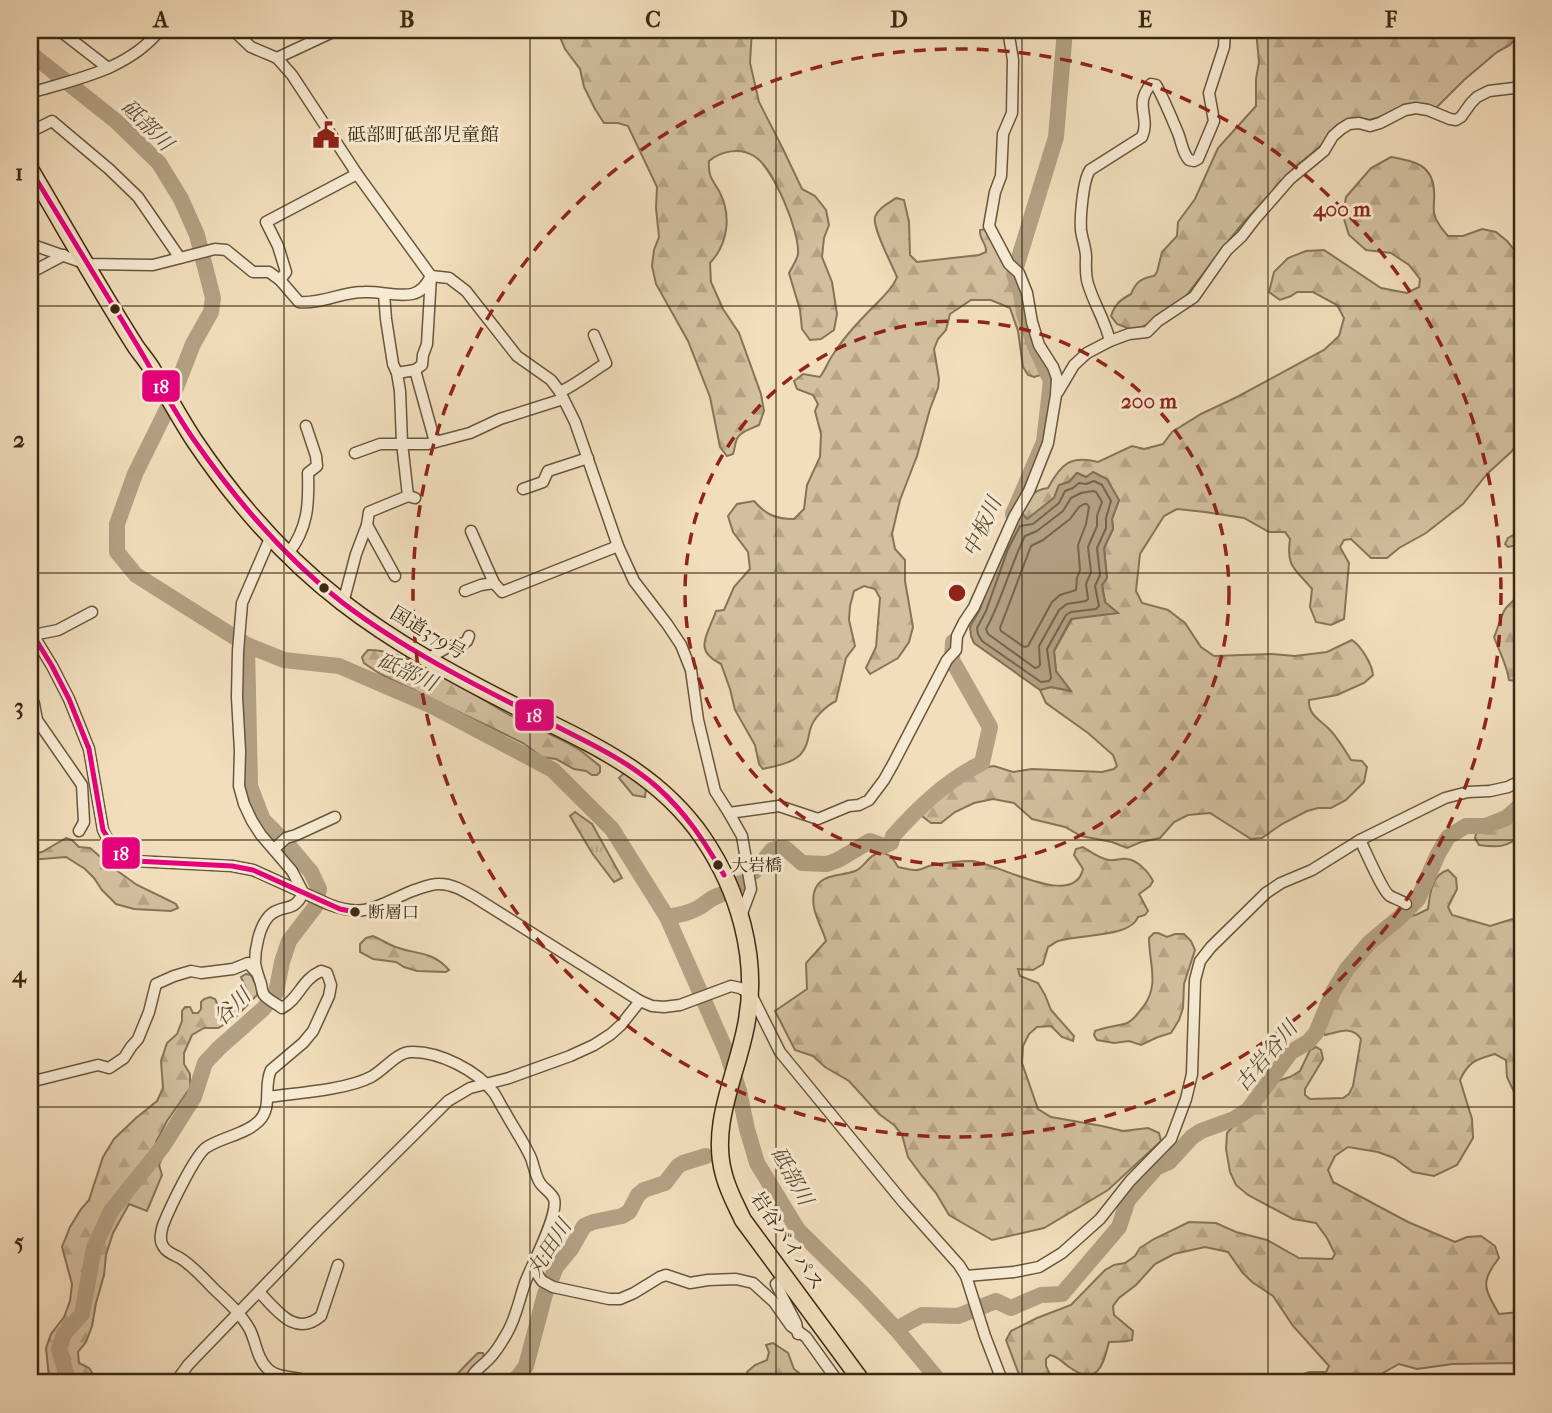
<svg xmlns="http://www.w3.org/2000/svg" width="1552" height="1413" viewBox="0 0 1552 1413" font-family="'IM FELL French Canon','Noto Serif JP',serif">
<defs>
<pattern id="grass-tufts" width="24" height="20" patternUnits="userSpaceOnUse" patternTransform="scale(1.75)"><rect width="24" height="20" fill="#d3bf9f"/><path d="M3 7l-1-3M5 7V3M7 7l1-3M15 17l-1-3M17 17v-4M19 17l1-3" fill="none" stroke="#b6a488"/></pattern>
<pattern id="forest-firs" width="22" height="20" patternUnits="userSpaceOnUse" patternTransform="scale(1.75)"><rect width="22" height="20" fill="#d3bf9f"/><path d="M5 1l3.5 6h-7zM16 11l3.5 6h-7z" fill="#b6a488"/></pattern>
</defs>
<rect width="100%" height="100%" fill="#f2debc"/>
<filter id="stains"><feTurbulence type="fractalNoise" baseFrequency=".00286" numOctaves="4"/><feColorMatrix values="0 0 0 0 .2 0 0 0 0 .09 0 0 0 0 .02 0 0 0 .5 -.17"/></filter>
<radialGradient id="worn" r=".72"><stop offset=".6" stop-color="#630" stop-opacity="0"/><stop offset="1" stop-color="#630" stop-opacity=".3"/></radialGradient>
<g fill="url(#grass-tufts)" stroke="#867459" stroke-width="2">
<polygon points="624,773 646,787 645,797 633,795 619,778"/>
<polygon points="575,812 592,824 622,878 614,882 592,853 570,816"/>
</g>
<g fill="url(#forest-firs)" stroke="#867459" stroke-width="2">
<path d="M557,30H752L750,63L759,102L783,149L802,189L815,196L826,210L829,225L824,238L822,257L832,282L837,314L834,330L821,339L810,340L802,329L800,310L789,273C792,267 797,260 798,254C800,232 773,167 754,156C740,147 721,151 709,161C708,176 712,179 719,191C732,215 728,244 710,263L711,282L723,309L739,333L761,394L764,411L759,425C753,428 742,431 738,437C735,441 735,449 733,454L727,456L720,447L710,397L688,341L656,284L652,266L654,250L659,237L656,208L657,187L628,126L618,123H604L595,109L584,87L580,69L565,49Z"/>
<path d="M1256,30H1522L1510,45L1497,52L1464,80L1436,108L1425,105L1369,120L1352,119L1330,132L1321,146L1295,167L1243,223L1221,250L1180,304L1150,324L1132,330L1117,324L1111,316C1115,304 1120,300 1131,294C1136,282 1141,278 1154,276L1157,272L1162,252L1177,236L1178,222L1195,199L1218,148L1256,106V79L1259,62Z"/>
<path d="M1391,157C1414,161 1432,164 1434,190C1435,198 1433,205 1434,213C1436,222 1442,229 1448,236H1463L1482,229L1496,232L1507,241L1522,259V439L1511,452L1487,474L1463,504L1426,533L1399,548L1387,558H1371L1351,539L1344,540L1340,547L1349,563L1344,619L1331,625L1316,622L1310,607L1312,589C1295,568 1286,568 1290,539L1285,532H1269L1244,518L1205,512L1177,509L1164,516L1140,554L1136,591L1142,603L1168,610L1185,623L1201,647L1214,656L1272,654L1295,656L1327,652L1352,640C1361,646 1372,664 1373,675L1364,683L1337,695L1309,700C1308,716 1321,720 1331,731C1339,740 1345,750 1351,760L1362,761L1367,767L1364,782L1346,800L1331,808H1318L1307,811L1282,824L1262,838L1251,839L1210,813L1188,815L1174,822L1160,838L1141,842L1127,848L1112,842L1081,836L1065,827L1032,819L1014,803L993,799L974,803L955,812L941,823H931L922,816L923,811L954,782L974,769L994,766L1013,772L1032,769L1102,772L1114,769L1117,766L1113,755L1088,733L1046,703L1040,690L1051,687L1070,691L1056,671L1054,651L1072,619L1105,602L1102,585L1107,578L1104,548L1113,529L1112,519L1119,500L1086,477L1077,473L1069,482L1059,485L1054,498L1027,520L1021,512C1028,498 1032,490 1048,488C1061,464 1070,455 1098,462L1132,446L1144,449L1163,444L1172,432L1201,414L1237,397L1324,350L1339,336L1344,318L1337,305L1313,292H1297L1291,296L1280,300L1269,292L1274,272L1288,258L1306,251L1324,250L1381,288L1407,293L1419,287L1420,279L1409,265L1391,253L1366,250L1349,235L1343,216L1346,197L1371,168Z"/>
<path d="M896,198L904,200L909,222L910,255L917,262L979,255L986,252C987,244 979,239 980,230L986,229L1010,271V284L1020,303L1031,344L1044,374L1034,377L1028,375L1023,367L1018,331L1010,308L991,300H971L950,314L946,330L938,339L934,349L939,379L938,388L930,409L917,456L900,500L892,534L895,549L905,560V581L913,627L909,642L898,658L870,674L866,668L876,647L880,598L875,589L864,586L854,591L850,606L849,620L855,646L846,658L836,701C826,706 813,718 810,730C808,739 807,748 800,755C790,764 775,766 763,769L759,764L755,745L735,710L730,689L721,664C692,650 708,635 716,611L724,610L734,587L750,569L748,552L733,532L728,516L737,504L754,501C766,515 776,519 794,519L804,509L807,485L820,457L821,434L815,411L818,404L813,395L797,389L794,381L803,374L820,377C826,369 828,361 834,353C847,333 865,315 881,299C888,291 894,286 897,277C892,265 872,227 875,217C878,208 889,203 896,198Z"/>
<polygon points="1522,530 1522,544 1508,547 1505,544 1508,538"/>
<path d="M1522,589V662L1516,681L1509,680C1507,665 1499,651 1494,637C1498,629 1501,614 1506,608C1513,600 1516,600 1522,589Z"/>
<path d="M368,650C405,648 472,694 506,713C529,726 556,735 578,749C586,754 593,761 600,766V772L597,775H592L586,771L574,769L556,759L542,757L523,743L380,674L364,663L362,657Z"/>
<path d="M1522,816V835C1507,847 1498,848 1479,845L1475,838L1476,833L1507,824Z"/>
<polygon points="66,838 72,840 79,847 90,848 112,867 137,885 166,899 176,904 178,908 171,911 134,909 116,904 102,890 94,878 85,869 66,857 30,860 30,854 42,852"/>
<path d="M1083,847C1091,852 1100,859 1109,860C1115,861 1121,858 1127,859C1137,860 1148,871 1153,881L1150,886L1139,894L1148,911L1145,915L1138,917C1130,938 1078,934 1058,941C1055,942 1052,945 1048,947L1043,964L1033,970L1018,969L1020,976L1038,983L1045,995L1051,1010L1074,1036L1073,1041L1062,1037L1051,1026L1037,1027L1029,1034L1023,1046L1022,1063L1038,1109L1051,1117L1102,1126L1123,1131L1148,1128L1159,1133L1161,1141L1108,1190L1044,1228L992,1240L949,1215L936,1193L922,1176L908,1157L902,1135L894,1125L879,1114L849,1081L825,1067L813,1056L795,1050L775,1011L807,989L806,963L826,941C822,926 810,910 814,893C818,873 840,877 855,871C866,867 868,853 882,853C891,854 894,860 898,867C903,868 909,870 914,870C919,871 924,868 929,866C943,863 958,861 972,861C998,863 1074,910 1083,869L1074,855L1076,849Z"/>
<path d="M1448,870L1456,878L1457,889L1448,907L1452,915L1490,926L1522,916V1108L1521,1107L1507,1077L1506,1060L1495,1054C1475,1060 1469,1061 1460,1080L1472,1119L1473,1138L1457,1165L1434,1176L1413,1172L1394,1158L1378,1152L1348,1147L1335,1156L1328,1170L1333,1182L1408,1222L1455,1242L1467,1237L1481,1236L1495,1246L1499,1258C1480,1282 1484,1288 1499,1314L1520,1312L1522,1310V1368L1517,1363L1453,1364L1417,1369L1399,1364L1383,1373L1377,1383H1310L1300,1379L1301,1375L1309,1372H1326L1329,1366L1293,1326L1273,1296L1252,1282L1242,1272L1228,1252L1205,1247L1174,1254L1155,1264L1136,1285L1119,1298L1113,1306L1114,1315L1133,1331L1132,1340C1123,1343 1118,1341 1109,1342C1103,1366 1097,1387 1069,1367C1062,1362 1059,1357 1050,1355L1046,1359V1366L1054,1383H1019L1020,1377L1006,1340L1011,1331L1037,1318L1071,1305L1105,1270L1114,1265L1125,1263L1135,1256L1140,1248L1154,1239L1189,1222L1216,1223L1236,1232L1267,1240L1299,1258L1332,1259L1335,1254L1327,1238L1316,1223L1293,1219L1248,1195L1236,1185L1230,1172L1226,1149L1227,1133L1236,1123L1251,1112L1277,1081L1290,1077L1300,1071L1310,1050L1316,1047L1321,1050L1323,1059L1305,1089V1095L1310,1099L1343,1098L1349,1094L1353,1086L1361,1039C1352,1025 1339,1032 1325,1035L1323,1031C1334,1001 1347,971 1369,948C1381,936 1396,927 1409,916L1416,915L1428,909C1430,894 1431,875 1448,870Z"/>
<path d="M1154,933H1158L1167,937L1175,934H1184L1191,941L1195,950L1184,984L1183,1008L1179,1020L1171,1033L1158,1037L1141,1045L1129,1041L1114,1043L1097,1040L1094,1035L1095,1031C1104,1027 1119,1026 1127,1023C1134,1020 1138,1013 1143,1007C1160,985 1149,964 1149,938Z"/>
<path d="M373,936C380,939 386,943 393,946C415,955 432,950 449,970L446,972L417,971L404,967L396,962L373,959L360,952V944L366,938Z"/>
<polygon points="246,974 251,975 257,987 257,995 234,1019 218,1028 204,1028 192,1035 184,1053 184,1064 190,1074 190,1088 167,1121 156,1142 162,1158 159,1165 162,1175 147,1211 129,1204 113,1233 106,1255 104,1275 96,1303 92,1326 86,1342 78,1352 79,1363 89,1368 93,1374 92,1383 52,1383 49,1377 46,1348 51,1334 64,1317 70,1301 72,1284 62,1247 70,1227 81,1209 89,1200 103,1157 114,1139 136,1118 157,1101 163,1088 161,1061 167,1043 177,1034 182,1021 182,1011 185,1007 190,1007 193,1013 198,1013 201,1009 201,1002 204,999 210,997 215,999 223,1016 235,1010 232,999 247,991 241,977"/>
<polygon points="773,1343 788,1353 794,1369 812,1383 748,1383 747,1372 755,1365 767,1360 769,1352 766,1345"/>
<path d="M478,1353H483L484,1358L460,1383H448C458,1374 467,1363 478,1353Z"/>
</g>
<polygon fill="#b3a083" stroke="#837056" stroke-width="2" points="1093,472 1107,479 1119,500 1112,519 1113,529 1104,548 1107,578 1102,585 1105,602 1118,613 1071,619 1054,651 1056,671 1071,691 1051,687 1040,690 974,643 971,636 970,627 980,609 986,590 1021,512 1027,519 1054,498 1059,485 1069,482 1077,473 1086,477"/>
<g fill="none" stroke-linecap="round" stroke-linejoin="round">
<g stroke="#76644b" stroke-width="2">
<polygon points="1094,481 1102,485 1111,501 1106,518 1106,528 1097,548 1100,575 1095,586 1099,606 1096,609 1071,612 1066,615 1047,649 1051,678 1049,681 1041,682 982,641 978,634 977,628 986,611 1008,549 1020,526 1033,524 1059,503 1065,491 1073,488 1079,483 1086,484"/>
<path d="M1093,491L1096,492L1102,502L1097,516V526L1088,547L1091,572L1086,584L1088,599L1086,601L1067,604L1059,610L1039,646L1040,665L1038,667L1035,668L988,634L986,629C1002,600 1010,566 1025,536L1037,531L1063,511L1071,498L1081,493Z"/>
<polygon points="1084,504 1087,504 1089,507 1086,524 1078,545 1080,570 1077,578 1076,590 1060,595 1052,602 1028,646 1024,647 1001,631 1000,628 1031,546 1043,540 1070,519 1079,507"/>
</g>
<g stroke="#b3a083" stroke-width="16">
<polyline points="30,53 116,121 159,163 181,199 197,235 213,298 211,312 193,344 170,403 135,474 117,524 117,552 136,575 247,645 284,660 339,666 432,706 553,770 612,829 667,917 727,1053 739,1091 747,1129 757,1163 798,1230 863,1294 896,1329 941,1383"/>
<polyline points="1013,514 1044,442 1051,381 1035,346 1024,313 1021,293 1014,274 1056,137 1065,30"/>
<path d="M754,872L772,850L779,848H785L802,863L827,864L838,860L870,841L884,846L891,843L893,836C919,807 947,780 982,763L990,727L952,660L953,642"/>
<polyline points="738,884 745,882"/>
<path d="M667,917C679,915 690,913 700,907C709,901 710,898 720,895"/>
<polyline points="896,1329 922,1315 958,1316 996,1301 1011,1308 1041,1295 1062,1294 1119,1227 1128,1200 1156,1168 1169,1162 1192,1137 1201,1131 1234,1119 1248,1110 1291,1052 1308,1042 1316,1033 1333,992 1347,969 1369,943 1399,918 1418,899 1438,854 1448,837 1466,826 1486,826 1506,818 1522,804"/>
<polyline points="69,1383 59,1349 64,1334 82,1314 94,1248 111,1211 163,1146 194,1097 205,1063 219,1048 263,1009 276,993 282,962 289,941 315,907 319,889 311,872 289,846 263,820 250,786 247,645"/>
<polyline points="508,1383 518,1377 526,1366 545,1294 556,1267 571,1249 584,1226 593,1222 622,1216 629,1212 638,1195 644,1190 665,1183 678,1166 683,1163 706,1156"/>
</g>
<defs>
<g id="minor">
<polyline points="59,30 108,68"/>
<polyline points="233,30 251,47 277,58 292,75 357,174 431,276 427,344 423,355 422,365 415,370 397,373"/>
<polyline points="277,58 337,30"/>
<path d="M30,93C76,79 128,70 160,30"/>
<polyline points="30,132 52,121 109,169 138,197 180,258"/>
<path d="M30,244L87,264L153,265L215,249L226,250L253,272H269L280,280L299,302C322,304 341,292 364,292C379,291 397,297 412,294C422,292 427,284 431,276"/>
<polyline points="30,273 64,255"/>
<polyline points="431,276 449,278 466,291 517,356 551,380 560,392 575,422 618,546 634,581 667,624 681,645 691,670 698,720 715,791 729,813 742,836 751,889 741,916"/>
<polyline points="280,280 286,272 278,246 266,222 357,174"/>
<polyline points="384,294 386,319 393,364 397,373 400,391 402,443 408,496"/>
<path d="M1110,341C1105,320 1094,304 1088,284C1085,275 1086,266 1086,257C1086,248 1082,239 1081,230C1080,217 1083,180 1090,170L1142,137C1151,116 1133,106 1151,84L1156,85C1164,99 1172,119 1178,133C1182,143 1182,152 1189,160L1194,161L1198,159L1214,121L1209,93L1224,47L1225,30"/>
<polyline points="415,370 435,442"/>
<path d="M560,392C577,384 590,373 606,363L594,335"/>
<polyline points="1058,392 1074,365 1087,353 1110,341 1129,334 1147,332 1158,321 1194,297 1227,250 1242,236 1255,219 1290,179 1324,151 1333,136 1341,129 1349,124 1359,123 1370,126 1380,123 1405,110 1416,108 1428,110 1450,119 1456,120 1461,117 1471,103 1477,97 1489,91 1522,87"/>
<polyline points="355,453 380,444 428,444 470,433 500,419 563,399"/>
<polyline points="523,489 543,482 548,471 588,458"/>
<polyline points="367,525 395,576"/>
<polyline points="471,531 494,583 502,592 618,546"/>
<polyline points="271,536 242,603 238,651 237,697 240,751 239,786 244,804 252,821 261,835 292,871 303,892"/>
<path d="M288,554C308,528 309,505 308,473L317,466L316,456L306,426"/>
<polyline points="465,591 481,585 494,583"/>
<polyline points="343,603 356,554 367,525 369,512 408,496 415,498"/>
<path d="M30,630L52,666L69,699L89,749L103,830C110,846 118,854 135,861L232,866L253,870L328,904C366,919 378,905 412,891C421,888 430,884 439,884C453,884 464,891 476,898L640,1001L652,1006L664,1007L680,1005L731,986L740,988L751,994L780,1052L903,1202L959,1265L966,1276L985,1336L1003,1383"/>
<polyline points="30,638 33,635 58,630 92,612"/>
<polyline points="430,660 434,655 448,647 464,643 467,641 469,636"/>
<polyline points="30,693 34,704 37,720 82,785 84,822 79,831"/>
<polyline points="729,813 779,806 818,819 849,806 859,805 869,800 884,780 893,764 947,660 956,650 957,636 964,622 974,607 1014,517 1029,491 1048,443 1056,395 1057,378 1053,367 1039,345 1032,322 1027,293 1019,273 1009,264 989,226 995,192 1001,176 1003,134 1012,113 1013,60 1008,30"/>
<path d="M1360,840C1365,850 1383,892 1390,896C1395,899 1401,900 1406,904"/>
<polyline points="274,849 286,838 296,835 335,817"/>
<path d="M303,893C294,914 282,903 269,916C259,927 255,949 255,963C256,970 259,978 261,984C262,988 262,992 264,995C268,1000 277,1004 282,1008C300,998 301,980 321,971L327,973L331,985L329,996L313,1031L303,1043L271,1070C263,1086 273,1107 259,1121C246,1134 223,1137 207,1147C195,1154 169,1210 163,1225C161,1232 159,1240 163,1246C166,1252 174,1255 180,1258C193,1266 204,1279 215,1290C228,1302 242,1315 250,1330C256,1342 257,1359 268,1369C279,1380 299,1375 312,1383"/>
<polyline points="30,1082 98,1065 109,1068 124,1058 131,1047 138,1039 149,1012 156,984 174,976 191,971 201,973 233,969 248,963 256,972"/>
<path d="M268,1097C297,1093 346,1090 371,1077C384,1070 397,1052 411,1052C439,1051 478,1071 494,1093C498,1099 501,1106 505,1112C513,1127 524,1142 531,1158C534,1166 535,1175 540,1183C544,1189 551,1192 554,1199C559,1215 531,1266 525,1283C519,1300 516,1318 507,1333C502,1342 496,1352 489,1359C480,1368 473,1371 469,1383"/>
<polyline points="533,1268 542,1281 553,1287 609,1299 620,1299 634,1293 660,1277 666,1275 690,1283 708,1280 736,1279 753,1283 774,1302 791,1326 806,1337 839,1383"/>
<polyline points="966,1276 1014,1272 1039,1267 1062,1253 1100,1219 1130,1181 1171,1139 1186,1099 1192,1074 1195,980 1200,961 1211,947 1266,893 1281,883 1312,870 1360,840 1445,798 1468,792 1490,791 1508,787 1522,780"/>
<polyline points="784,1277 776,1284 796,1323 798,1334"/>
<path d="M259,1292C277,1310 295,1338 321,1316L338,1265"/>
<polyline points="175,1383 188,1365 318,1230 448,1101 470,1088 509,1078 570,1056 594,1045 611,1034 621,1025 640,1001"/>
</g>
<path id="trunk" d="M30,169C65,228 99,289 136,347C141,354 147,361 152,369C166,393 179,417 194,440C235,501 285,558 342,602C395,643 454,675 513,705C584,741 656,769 703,838C739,891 758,957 747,1020C739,1071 709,1123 724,1175C728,1191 736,1205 743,1220L863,1383"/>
</defs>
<use href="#minor" stroke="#68563d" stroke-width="13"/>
<use href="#trunk" stroke="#3a2913" stroke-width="19"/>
<use href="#minor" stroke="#f7ead3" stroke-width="10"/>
<use href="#trunk" stroke="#f2debc" stroke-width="16"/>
<defs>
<g id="bus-1">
<path d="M30,169C66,228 101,286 137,345C156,377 173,410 194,440C236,500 285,558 343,603C403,649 477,686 544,720C583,740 624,758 657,787C687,814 704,841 724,875"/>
<polyline points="30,630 52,666 69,699 89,749 103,830 115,849 135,861 232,866 253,870 340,909 355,912"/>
</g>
</defs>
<use href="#bus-1" stroke="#f7ead3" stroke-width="10"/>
<use href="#bus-1" stroke="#e5007d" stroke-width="5"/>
</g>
<path fill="none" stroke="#3a2913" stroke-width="2" stroke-opacity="0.55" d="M284,30V1383M530,30V1383M776,30V1383M1022,30V1383M1268,30V1383M30,306H1522M30,573H1522M30,840H1522M30,1107H1522"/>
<g fill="none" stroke="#8f2418" stroke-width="3.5" stroke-dasharray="12 9">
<circle cx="957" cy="593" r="272"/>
<circle cx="957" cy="593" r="544"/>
</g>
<defs>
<symbol id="civic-bare" viewBox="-9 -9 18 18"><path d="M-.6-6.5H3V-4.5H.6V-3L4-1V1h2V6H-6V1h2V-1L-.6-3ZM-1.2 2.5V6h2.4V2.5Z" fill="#8f2418" stroke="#f7ead3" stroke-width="2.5" paint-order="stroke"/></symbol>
</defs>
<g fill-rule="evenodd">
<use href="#civic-bare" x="307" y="116" width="38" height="38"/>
</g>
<g fill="#3a2913" stroke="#f7ead3" stroke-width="2.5">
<circle cx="115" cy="309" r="6"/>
<circle cx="324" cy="588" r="6"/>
<circle cx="718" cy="865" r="6"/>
<circle cx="355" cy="912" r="6"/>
</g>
<g text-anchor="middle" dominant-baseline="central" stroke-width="6" stroke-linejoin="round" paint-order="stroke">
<g font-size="17" fill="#3a2913" stroke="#f7ead3" text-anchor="start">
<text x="731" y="865">大岩橋</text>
<text x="368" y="912">断層口</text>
</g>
<g font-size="19" fill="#3a2913" stroke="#f7ead3" text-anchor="start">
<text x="347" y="135">砥部町砥部児童館</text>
</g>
<g font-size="19" fill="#3a2913" stroke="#f7ead3">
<text transform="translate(428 633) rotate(31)">国道379号</text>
<text transform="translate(787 1241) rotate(56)">岩谷バイパス</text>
</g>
<g font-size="21" font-style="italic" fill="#5e4d35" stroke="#f7ead3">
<text transform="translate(147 125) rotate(45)">砥部川</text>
<text transform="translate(982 527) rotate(-65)">中板川</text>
<text transform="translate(407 672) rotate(24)">砥部川</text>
<text transform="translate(232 1007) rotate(-45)">谷川</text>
<text transform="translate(1266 1056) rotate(-50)">古岩谷川</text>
<text transform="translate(792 1176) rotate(61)">砥部川</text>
<text transform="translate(549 1248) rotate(-57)">丸田川</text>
</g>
</g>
<circle cx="957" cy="593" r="10" fill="#8f2418" stroke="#f7ead3" stroke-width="3.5"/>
<g font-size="21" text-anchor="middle" font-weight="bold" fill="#8f2418" stroke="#f7ead3" stroke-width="6" stroke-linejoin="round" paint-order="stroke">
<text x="1342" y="216">400 m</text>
<text x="1149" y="408">200 m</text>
</g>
<g stroke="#f7ead3" stroke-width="2.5">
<rect x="141" y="369" width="40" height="34" rx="7" fill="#e5007d"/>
<rect x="514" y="698" width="41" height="34" rx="7" fill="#e5007d"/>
<rect x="101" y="836" width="40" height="34" rx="7" fill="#e5007d"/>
</g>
<g font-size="19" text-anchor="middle" font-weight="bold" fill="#fff">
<text x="161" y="393">18</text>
<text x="534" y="722">18</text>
<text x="121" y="860">18</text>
</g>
<rect width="1552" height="1413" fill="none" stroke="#f2debc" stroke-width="77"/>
<rect x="38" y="38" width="1476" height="1336" fill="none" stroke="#3a2913" stroke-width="2.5"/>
<g font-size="23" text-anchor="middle" font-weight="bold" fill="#3a2913">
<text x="161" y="27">A</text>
<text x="407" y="27">B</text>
<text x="653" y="27">C</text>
<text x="899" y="27">D</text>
<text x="1145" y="27">E</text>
<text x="1391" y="27">F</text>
<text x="19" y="180">1</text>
<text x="19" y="447">2</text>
<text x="19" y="714">3</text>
<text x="19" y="982">4</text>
<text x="19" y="1249">5</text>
</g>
<rect width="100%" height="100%" filter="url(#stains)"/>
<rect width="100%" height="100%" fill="url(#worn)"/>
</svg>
